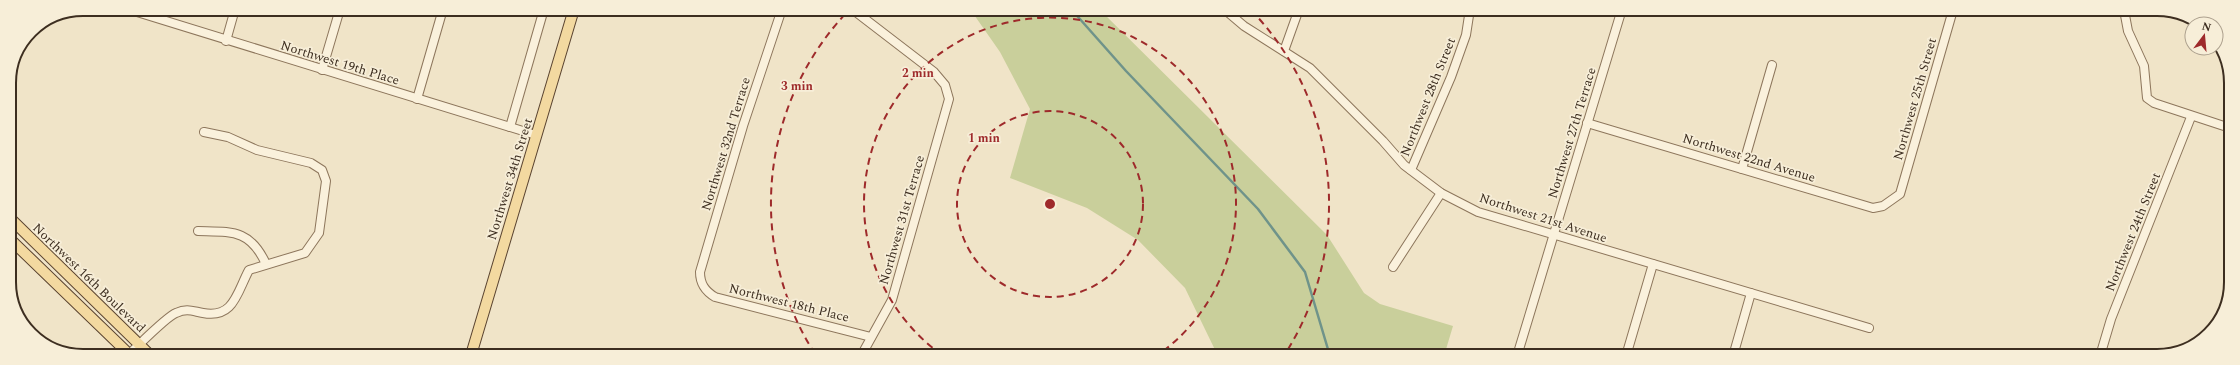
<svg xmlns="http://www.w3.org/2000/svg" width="2240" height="365" viewBox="0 0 2240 365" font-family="Spectral,serif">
<rect width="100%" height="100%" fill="#f0e4c8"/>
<polygon fill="#c9cf9b" points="970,9 1099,9 1327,235 1364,293 1380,304 1453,326 1444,356 1218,356 1185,288 1138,240 1087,208 1010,178 1030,109 1000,52"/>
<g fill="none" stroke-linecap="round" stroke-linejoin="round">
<polyline stroke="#6f938a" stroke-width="2.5" points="1071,9 1126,71 1258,209 1305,272 1330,356"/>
<defs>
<g id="minor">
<polyline points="136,9 137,12 536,135"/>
<path d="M782,9L743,126L700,272C700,284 705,291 715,297L871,337"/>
<polyline points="852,9 934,72 945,85 949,99 892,300 861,356"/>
<polyline points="1224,9 1244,26 1310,68 1383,141 1404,165 1441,193 1478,212 1869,328"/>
<polyline points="2124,10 2128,31 2144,66 2147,98 2154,103 2230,128"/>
<polyline points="226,41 235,9"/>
<polyline points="1284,51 1299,9"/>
<polyline points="322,70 340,9"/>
<polyline points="417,99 443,9"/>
<polyline points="1587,123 1873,208 1883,206 1900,194 1953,10"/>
<polyline points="510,127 544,9"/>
<polyline points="1742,169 1772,65"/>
<polyline points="1411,170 1451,77 1466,35 1470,9"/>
<path d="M198,231C232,232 250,229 266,264"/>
<polyline points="1393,267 1441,193"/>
<path d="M128,355C137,347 167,316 176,313C187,308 192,311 203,313C234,319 237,292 249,270L305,253L319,233L326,181L322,170L311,163L257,150L228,137L204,132"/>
<polyline points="1517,356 1622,9"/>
<polyline points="1626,356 1653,264"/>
<polyline points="1733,356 1751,293"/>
<polyline points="2100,356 2111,319 2191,117"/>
</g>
<g id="major">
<polyline points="11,219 150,355"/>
<polyline points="11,240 130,355"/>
<polyline points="471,355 574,9"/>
</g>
</defs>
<use href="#minor" stroke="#8d765c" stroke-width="10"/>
<use href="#major" stroke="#5b4430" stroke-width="12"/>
<use href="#minor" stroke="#faf1dc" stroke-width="8"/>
<use href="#major" stroke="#f3d9a0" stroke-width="10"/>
</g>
<g fill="none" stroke="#9e2a2b" stroke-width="2" stroke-dasharray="7 5">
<circle cx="1050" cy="204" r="93"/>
<path d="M942 355A186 186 0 1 1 1158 355"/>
<path d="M815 354A279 279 0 0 1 849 10M1251 10A279 279 0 0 1 1285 354"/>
</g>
<g text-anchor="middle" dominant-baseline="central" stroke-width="3.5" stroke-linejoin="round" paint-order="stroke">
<g font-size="13" fill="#3d2e20" stroke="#f7eed8">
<text transform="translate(340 63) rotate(17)">Northwest 19th Place</text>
<text transform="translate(1428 97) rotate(-68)">Northwest 28th Street</text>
<text transform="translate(1915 99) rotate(-74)">Northwest 25th Street</text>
<text transform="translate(1572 133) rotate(-73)">Northwest 27th Terrace</text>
<text transform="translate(726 144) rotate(-73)">Northwest 32nd Terrace</text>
<text transform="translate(1749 158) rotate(17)">Northwest 22nd Avenue</text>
<text transform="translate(510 179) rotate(-73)">Northwest 34th Street</text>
<text transform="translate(1543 218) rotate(18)">Northwest 21st Avenue</text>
<text transform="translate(902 220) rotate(-74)">Northwest 31st Terrace</text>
<text transform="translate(2133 232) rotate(-68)">Northwest 24th Street</text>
<text transform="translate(89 278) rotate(44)">Northwest 16th Boulevard</text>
<text transform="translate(789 303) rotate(14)">Northwest 18th Place</text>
</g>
</g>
<path d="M0 0H2240V365H0ZM83 16H2157A67 67 0 0 1 2224 83V282A67 67 0 0 1 2157 349H83A67 67 0 0 1 16 282V83A67 67 0 0 1 83 16Z" fill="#f7eed8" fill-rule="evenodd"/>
<path fill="none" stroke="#3d2e20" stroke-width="2" d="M83 16H2157A67 67 0 0 1 2224 83V282A67 67 0 0 1 2157 349H83A67 67 0 0 1 16 282V83A67 67 0 0 1 83 16Z"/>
<circle cx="1050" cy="204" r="6" fill="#9e2a2b" stroke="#f7eed8" stroke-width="2"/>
<g font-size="12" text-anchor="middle" font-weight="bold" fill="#9e2a2b" stroke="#f7eed8" stroke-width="3.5" stroke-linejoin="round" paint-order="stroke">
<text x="918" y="77">2 min</text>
<text x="797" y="90">3 min</text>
<text x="984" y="142">1 min</text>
</g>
<g transform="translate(2204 36) rotate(16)"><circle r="19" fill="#f7eed8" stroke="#ada18e"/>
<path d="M0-3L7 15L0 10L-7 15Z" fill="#9e2a2b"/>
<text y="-6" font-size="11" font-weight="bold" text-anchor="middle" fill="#3d2e20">N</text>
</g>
</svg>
